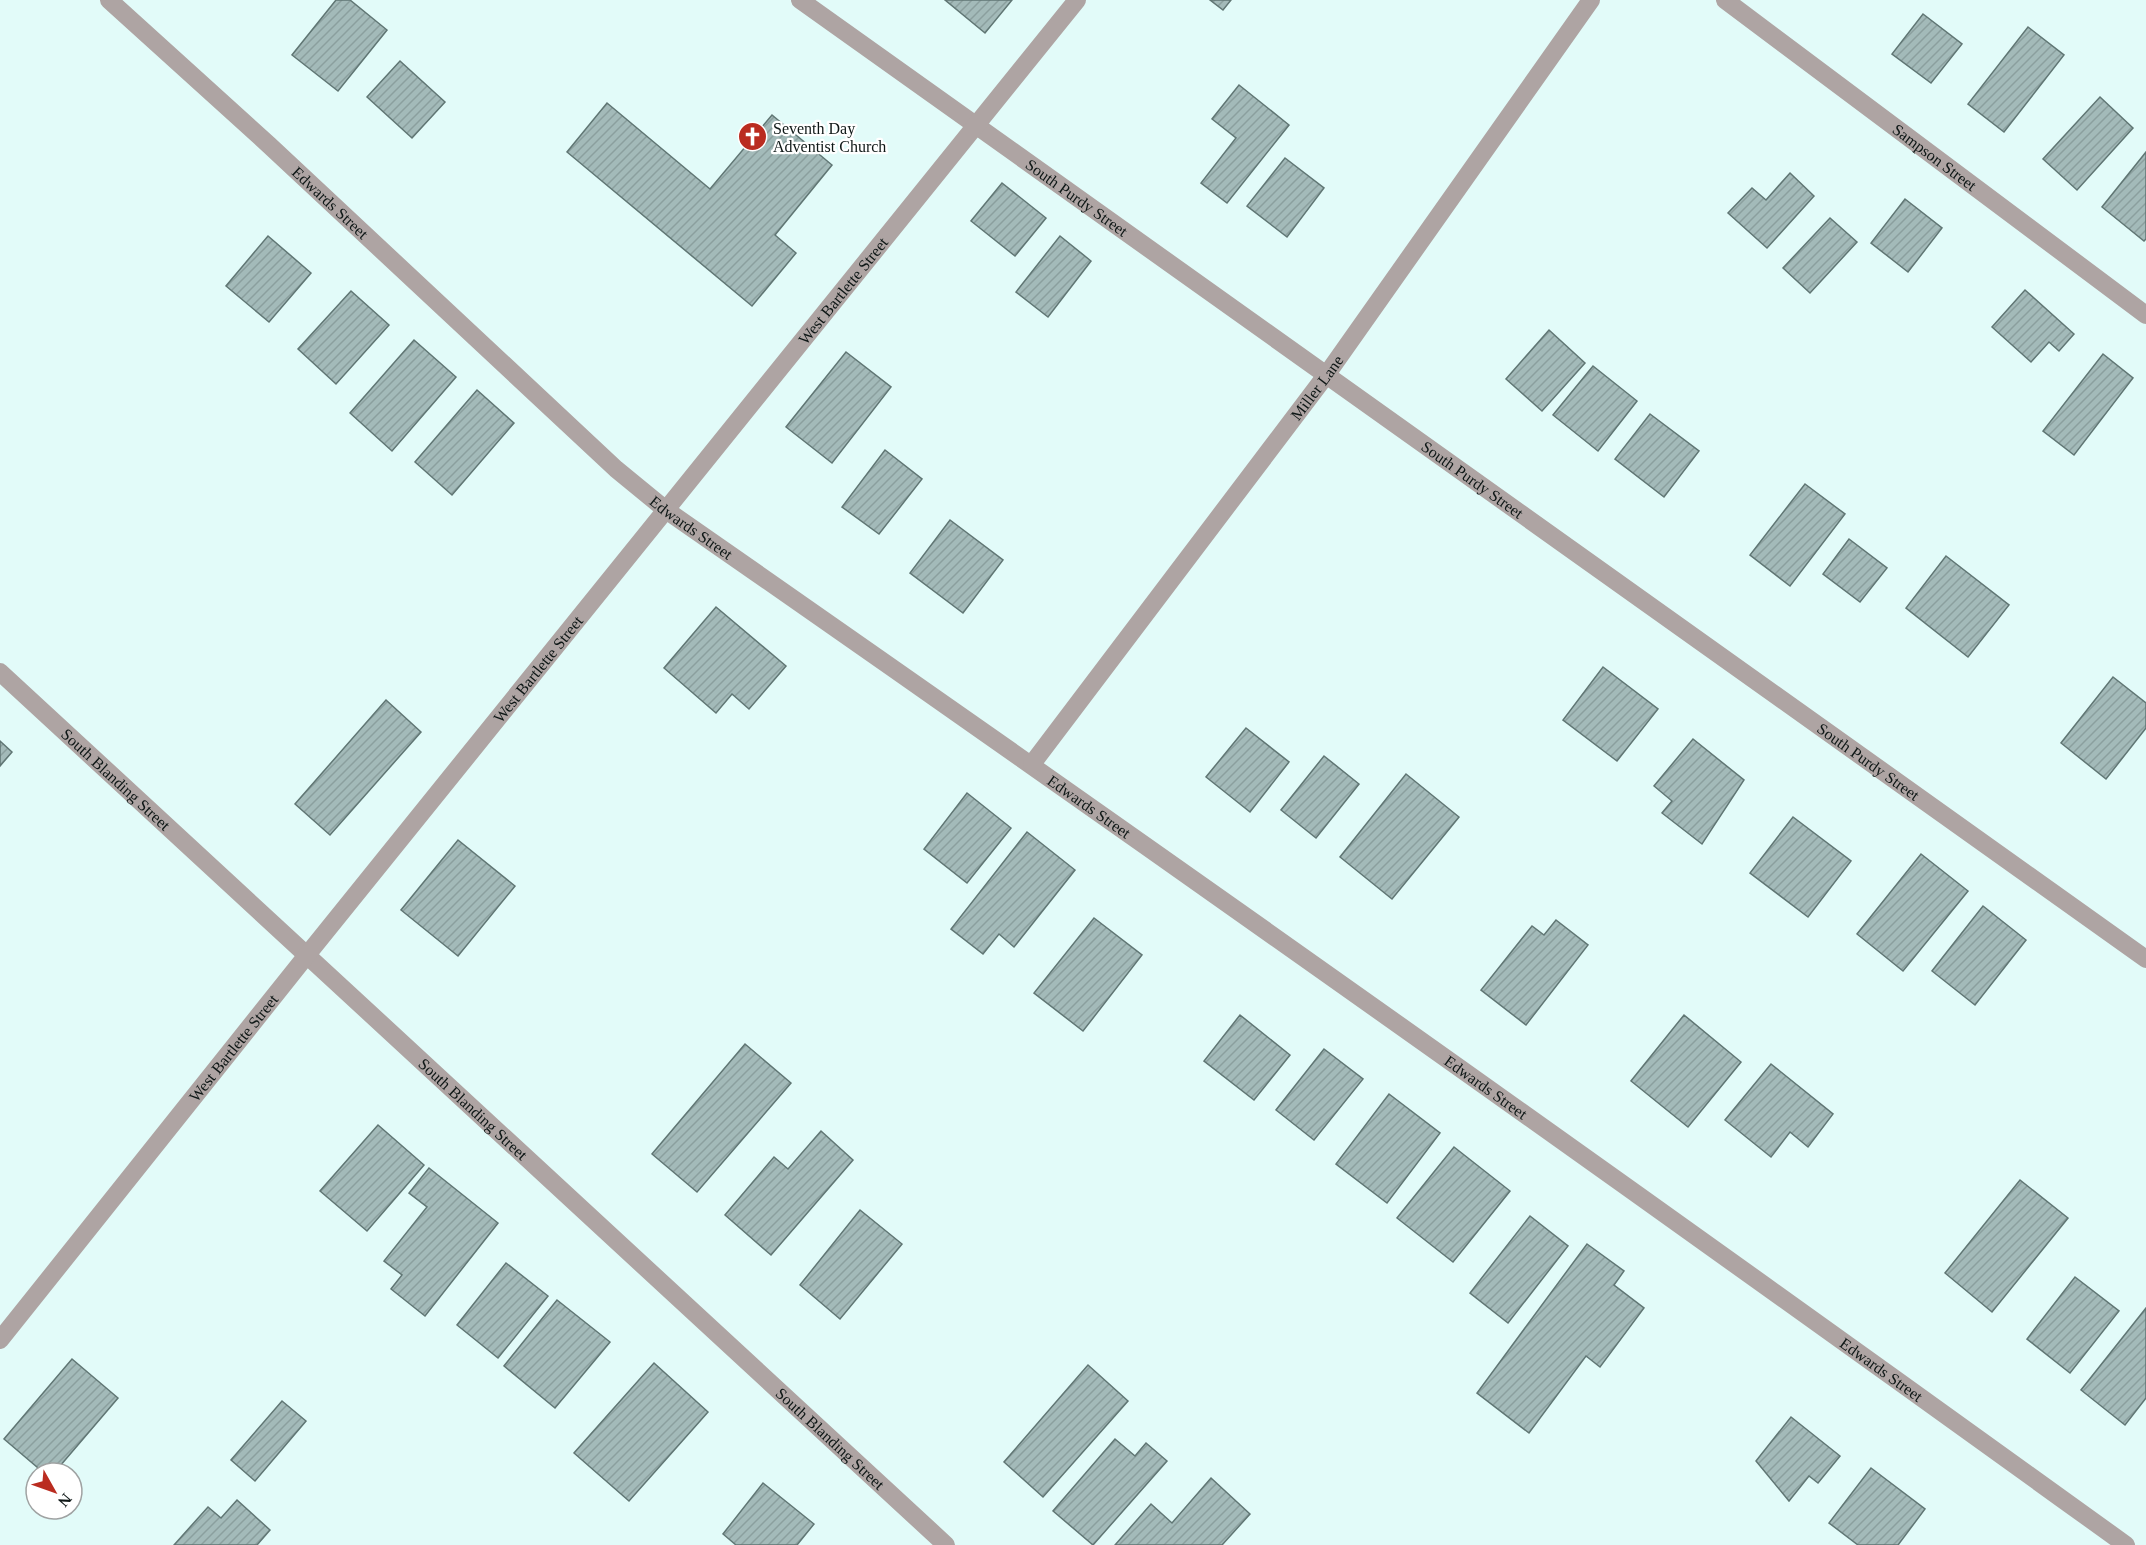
<svg xmlns="http://www.w3.org/2000/svg" width="2146" height="1545" viewBox="0 0 2146 1545" font-family="Georgia,serif">
<defs>
<pattern id="building-hatch" width="6" height="6" patternUnits="userSpaceOnUse" patternTransform="scale(1.5)"><rect width="6" height="6" fill="#a3bab9"/><path d="M-1 1l2-2M0 6l6-6M5 7l2-2" fill="none" stroke="#8b9f9e"/></pattern>
</defs>
<rect width="100%" height="100%" fill="#e2fbf9"/>
<g fill="url(#building-hatch)" stroke="#607674" stroke-width="1.5">
<polygon points="336,0 350,0 387,30 338,91 292,55"/>
<polygon points="945,0 1012,0 985,33"/>
<polygon points="1210,0 1231,0 1223,10"/>
<polygon points="1923,14 1962,44 1931,83 1892,54"/>
<polygon points="2028,27 2064,55 2004,132 1968,104"/>
<polygon points="400,61 445,102 412,138 367,97"/>
<polygon points="1239,85 1289,125 1227,203 1201,183 1236,138 1212,119"/>
<polygon points="2100,97 2133,128 2077,190 2043,159"/>
<polygon points="607,103 710,189 772,115 832,165 775,235 796,253 752,306 567,152"/>
<polygon points="2146,152 2146,239 2144,241 2102,207"/>
<polygon points="1285,158 1324,188 1287,237 1247,206"/>
<polygon points="1790,173 1814,196 1767,248 1728,213 1752,188 1766,200"/>
<polygon points="1002,183 1046,218 1015,256 971,221"/>
<polygon points="1905,199 1942,228 1908,272 1871,243"/>
<polygon points="1830,218 1857,242 1810,293 1783,268"/>
<polygon points="268,236 311,273 269,322 226,286"/>
<polygon points="1060,236 1091,261 1048,317 1016,292"/>
<polygon points="2025,290 2074,334 2059,351 2049,342 2031,362 1992,327"/>
<polygon points="351,291 389,325 336,384 298,349"/>
<polygon points="1549,330 1585,363 1542,411 1506,379"/>
<polygon points="414,340 456,377 392,451 350,413"/>
<polygon points="846,352 891,387 832,463 786,427"/>
<polygon points="2103,354 2133,378 2074,455 2043,431"/>
<polygon points="1593,366 1637,401 1598,451 1553,415"/>
<polygon points="477,390 514,423 452,495 415,462"/>
<polygon points="1650,414 1699,451 1664,497 1615,459"/>
<polygon points="885,450 922,479 879,534 842,507"/>
<polygon points="1805,484 1845,514 1790,586 1750,555"/>
<polygon points="950,520 1003,560 963,613 910,573"/>
<polygon points="1849,539 1887,568 1860,602 1823,574"/>
<polygon points="1946,556 2009,605 1968,657 1906,608"/>
<polygon points="716,607 786,666 749,709 732,694 716,713 664,668"/>
<polygon points="1603,667 1658,709 1617,761 1563,720"/>
<polygon points="2113,677 2146,703 2146,728 2106,779 2061,743"/>
<polygon points="386,700 421,732 330,835 295,804"/>
<polygon points="1246,728 1289,762 1250,812 1206,777"/>
<polygon points="1693,739 1744,780 1702,844 1662,813 1672,801 1654,786"/>
<polygon points="0,741 12,752 0,766"/>
<polygon points="1324,756 1359,784 1316,838 1281,810"/>
<polygon points="1406,774 1459,817 1392,899 1340,857"/>
<polygon points="967,793 1011,828 967,883 924,849"/>
<polygon points="1793,817 1851,861 1808,917 1750,873"/>
<polygon points="1027,832 1075,870 1014,947 999,934 983,954 951,929"/>
<polygon points="458,840 515,886 458,956 401,910"/>
<polygon points="1921,854 1968,891 1903,971 1857,934"/>
<polygon points="1983,906 2026,940 1975,1005 1932,971"/>
<polygon points="1094,918 1142,955 1083,1031 1034,993"/>
<polygon points="1556,920 1588,945 1526,1025 1481,990 1532,926 1544,935"/>
<polygon points="1240,1015 1290,1055 1254,1100 1204,1061"/>
<polygon points="1684,1015 1741,1062 1688,1127 1631,1081"/>
<polygon points="745,1044 791,1083 697,1192 652,1154"/>
<polygon points="1324,1049 1363,1079 1314,1140 1276,1110"/>
<polygon points="1771,1064 1833,1114 1808,1147 1790,1132 1771,1157 1725,1120"/>
<polygon points="1389,1094 1440,1133 1387,1203 1336,1164"/>
<polygon points="378,1125 424,1165 367,1231 320,1191"/>
<polygon points="821,1131 853,1160 771,1255 725,1215 774,1157 788,1169"/>
<polygon points="1454,1147 1510,1191 1453,1262 1397,1218"/>
<polygon points="429,1168 498,1223 425,1316 391,1289 402,1275 384,1261 427,1207 409,1193"/>
<polygon points="2020,1180 2068,1218 1992,1312 1945,1273"/>
<polygon points="860,1210 902,1244 840,1319 800,1285"/>
<polygon points="1530,1216 1568,1246 1508,1323 1470,1293"/>
<polygon points="1587,1244 1624,1271 1614,1285 1644,1308 1600,1367 1586,1356 1529,1433 1477,1393"/>
<polygon points="506,1263 548,1296 498,1358 457,1325"/>
<polygon points="2075,1277 2119,1311 2070,1373 2027,1339"/>
<polygon points="557,1300 610,1342 555,1408 504,1366"/>
<polygon points="2146,1308 2146,1398 2125,1425 2081,1390"/>
<polygon points="72,1359 118,1398 54,1473 44,1473 4,1439"/>
<polygon points="654,1363 708,1412 629,1501 574,1453"/>
<polygon points="1088,1365 1128,1401 1043,1497 1004,1462"/>
<polygon points="282,1401 306,1421 255,1481 231,1460"/>
<polygon points="1791,1417 1840,1456 1818,1483 1809,1476 1789,1501 1756,1461"/>
<polygon points="1115,1439 1135,1456 1146,1443 1167,1461 1093,1545 1053,1511"/>
<polygon points="1871,1468 1925,1509 1898,1545 1858,1545 1829,1523"/>
<polygon points="1211,1478 1250,1514 1222,1545 1115,1545 1151,1504 1172,1523"/>
<polygon points="763,1483 814,1524 797,1545 736,1545 723,1534"/>
<polygon points="237,1500 270,1530 257,1545 174,1545 208,1507 221,1518"/>
</g>
<g fill="none" stroke-linecap="round" stroke-linejoin="round">
<g stroke="#aea4a3" stroke-width="18">
<path id="s1" d="M109,0L269,145L616,469L666,510C1156,851 1642,1196 2126,1545"/>
<path id="s2" d="M800,0L2146,959"/>
<path id="s3" d="M1725,0L2146,315"/>
<path id="s4" d="M0,672L946,1545"/>
<path id="s5" d="M1032,764L1327,374L1591,0"/>
<path id="s6" d="M0,1340L307,955L1077,0"/>
</g>
</g>
<defs>
<symbol id="church-disc" viewBox="-11 -11 22 22"><circle r="9.5" fill="#ba2c20" stroke="#fff"/><path d="M-1.2-6h2.4v3.5h3.3v2.4h-3.3V6h-2.4V-.1h-3.3v-2.4h3.3Z" fill="#fff"/></symbol>
</defs>
<g fill-rule="evenodd">
<use href="#church-disc" x="736" y="120" width="33" height="33"/>
</g>
<g text-anchor="middle" dominant-baseline="central" stroke-width="4.5" stroke-linejoin="round" paint-order="stroke">
<g font-size="16" fill="#0e1716" stroke="#fff" text-anchor="start">
<text x="773" y="128">Seventh Day<tspan x="773" dy="18">Adventist Church</tspan></text>
</g>
<g font-size="16" fill="#0e1716" stroke="#fff">
<text stroke="none"><textPath href="#s3" startOffset="262">Sampson Street</textPath></text>
<text stroke="none"><textPath href="#s2" startOffset="340">South Purdy Street</textPath></text>
<text stroke="none"><textPath href="#s1" startOffset="300">Edwards Street</textPath></text>
<text stroke="none"><textPath href="#s6" startOffset="1346">West Bartlette Street</textPath></text>
<text stroke="none"><textPath href="#s5" startOffset="472">Miller Lane</textPath></text>
<text stroke="none"><textPath href="#s2" startOffset="826">South Purdy Street</textPath></text>
<text stroke="none"><textPath href="#s1" startOffset="786">Edwards Street</textPath></text>
<text stroke="none"><textPath href="#s6" startOffset="860">West Bartlette Street</textPath></text>
<text stroke="none"><textPath href="#s2" startOffset="1312">South Purdy Street</textPath></text>
<text stroke="none"><textPath href="#s4" startOffset="158">South Blanding Street</textPath></text>
<text stroke="none"><textPath href="#s1" startOffset="1272">Edwards Street</textPath></text>
<text stroke="none"><textPath href="#s6" startOffset="374">West Bartlette Street</textPath></text>
<text stroke="none"><textPath href="#s1" startOffset="1758">Edwards Street</textPath></text>
<text stroke="none"><textPath href="#s4" startOffset="644">South Blanding Street</textPath></text>
<text stroke="none"><textPath href="#s1" startOffset="2244">Edwards Street</textPath></text>
<text stroke="none"><textPath href="#s4" startOffset="1130">South Blanding Street</textPath></text>
</g>
</g>
<g transform="translate(54 1491) rotate(130)"><circle r="28" fill="#ffffff" stroke="#9fa2a2" stroke-width="1.5"/>
<path d="M0-4.5L10 22L0 15L-10 22Z" fill="#ba2c20"/>
<text y="-9" font-size="16" font-weight="bold" text-anchor="middle" fill="#0e1716">N</text>
</g>
</svg>
